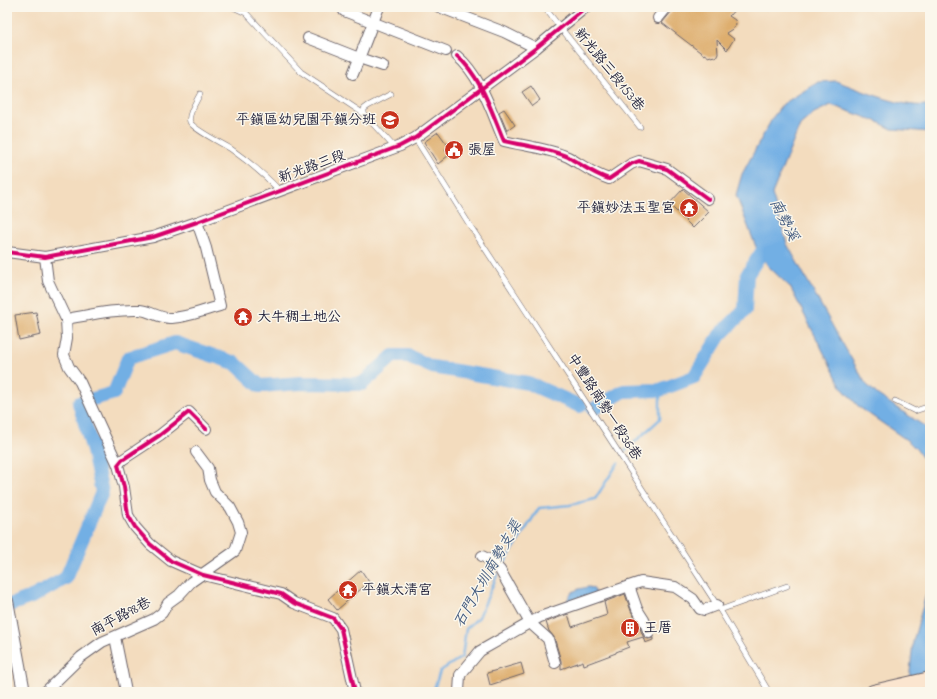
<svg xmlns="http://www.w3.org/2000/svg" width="937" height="699" viewBox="0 0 937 699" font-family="'Indie Flower','LXGW WenKai TC',sans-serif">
<rect width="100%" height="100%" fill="#fbf7ec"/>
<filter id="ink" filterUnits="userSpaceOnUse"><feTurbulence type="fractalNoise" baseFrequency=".025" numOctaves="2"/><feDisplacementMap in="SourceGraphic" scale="8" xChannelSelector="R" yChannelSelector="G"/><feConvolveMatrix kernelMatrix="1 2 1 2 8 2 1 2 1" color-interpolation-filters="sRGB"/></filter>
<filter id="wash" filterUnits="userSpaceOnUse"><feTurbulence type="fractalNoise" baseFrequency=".012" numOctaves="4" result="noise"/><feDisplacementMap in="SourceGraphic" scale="16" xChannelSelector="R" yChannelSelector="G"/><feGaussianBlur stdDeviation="0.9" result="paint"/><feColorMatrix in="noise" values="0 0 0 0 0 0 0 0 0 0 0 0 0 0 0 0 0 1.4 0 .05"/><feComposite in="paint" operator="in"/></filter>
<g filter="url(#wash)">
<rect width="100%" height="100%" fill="#f3dcbe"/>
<g fill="#72afe4" stroke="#4a6890">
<path d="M836,81C858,89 909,111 930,104V132L892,129L876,121L831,105L814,113L800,125L772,194L787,244L836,332L866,384L878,395L930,430V469L917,450L908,441L859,407L842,388L790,287L768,266L756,247L736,195L742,174L773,117L783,104L818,82Z"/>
<polygon points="930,580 930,692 908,692 913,642"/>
<path d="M589,587L593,588L596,595L566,605C569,591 576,589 589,587Z"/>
</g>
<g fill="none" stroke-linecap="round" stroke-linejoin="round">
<g stroke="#72afe4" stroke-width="2.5">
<polyline points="625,451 660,419 660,390"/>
<polyline points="502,567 539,508 570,505 595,499 618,463"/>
<polyline points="433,692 440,671 462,657 466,629 479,617 498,573"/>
</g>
<g stroke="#72afe4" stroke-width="14">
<polyline points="594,409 624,391 660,390 694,377 720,335 745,310 747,275 765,247 772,241"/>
<polyline points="7,606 34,596 66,578 102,492 93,451 79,403 114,393 128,358 175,343 235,363 260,386 301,383 362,384 393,356 408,356 432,367 528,383 580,406"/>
</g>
</g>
<g id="blocks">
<g fill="#deae6e">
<polygon points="673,7 737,7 729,16 735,20 736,24 734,28 726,33 734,39 727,50 717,40 718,54 716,58 713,56 712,57 710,56 709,57 704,54 704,55 662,23 672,11"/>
<polygon points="531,86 540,100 532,106 522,92"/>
<polygon points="504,109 515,125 507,131 499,112"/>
<polygon points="438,132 449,147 445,149 449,155 438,164 424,142"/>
<polygon points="683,189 709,212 693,228 669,204"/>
<polygon points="36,312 41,335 19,340 15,315"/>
<polygon points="361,570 369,582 337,610 328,599"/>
<polygon points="625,594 631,611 638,623 643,636 648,639 653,638 653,640 645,643 643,637 627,642 629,647 616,652 616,653 584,665 583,661 561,669 561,661 554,637 549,631 546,622 568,614 572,627 607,615 604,602"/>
<polygon points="521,663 524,674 490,685 487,673"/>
</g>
</g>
</g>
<g filter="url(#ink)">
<use href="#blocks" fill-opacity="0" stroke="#6b6369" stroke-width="1"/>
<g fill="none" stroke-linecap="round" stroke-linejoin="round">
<defs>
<g id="service">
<polyline points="233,7 246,13 301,72 364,114 395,148"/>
<polyline points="544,7 640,127"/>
<path d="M200,94C197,100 187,116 190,122C194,130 222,143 231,149C248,161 265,175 280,191"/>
<polyline points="364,114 364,109 368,106 391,94"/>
<polyline points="415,138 469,224 608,436 717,605 769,692"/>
<polyline points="895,401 915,411 930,406"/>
<polyline points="720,610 787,586"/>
</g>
<g id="minor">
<polyline points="439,7 504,32 536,48"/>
<polyline points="344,11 446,51"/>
<polyline points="658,18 667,7"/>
<polyline points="308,38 359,58 383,66"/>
<path d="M457,56C481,76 492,113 504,141C525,146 548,148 568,157C582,165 593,174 609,179L631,164L639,161L667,169L708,199"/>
<polyline points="353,74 379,7"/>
<polyline points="7,252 45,257 153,237 197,222 400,146 415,138 536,48 586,7"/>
<polyline points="45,257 48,281 66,319 67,338 64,355 69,367 80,382 118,465"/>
<path d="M66,319C90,315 115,309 140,310C150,311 159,318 169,318C186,318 204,310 220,306L206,248L197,222"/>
<polyline points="206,429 189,412 160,435 122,460 118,465 124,487 128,515 135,527 150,544 171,561 203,575 281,594 294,603 333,618 341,629 355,692"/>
<polyline points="482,556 490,560 500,570 530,623 548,639 555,663"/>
<polyline points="629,586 637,609 644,620 649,633"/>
<polyline points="115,637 126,692"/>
<polyline points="45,692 81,657 102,642 154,619 162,613 168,603 179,595 191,582 235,551 241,532 238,522 230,507 215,492 210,480 208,468 196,452"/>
<polyline points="459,692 460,675 480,651 540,617 632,585 641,582 675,587 693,599 700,609 704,610 717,605"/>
</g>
<polyline id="tertiary" points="7,601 24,692"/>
<g id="secondary">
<polyline points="873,692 930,679"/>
<polyline points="928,692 930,692"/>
</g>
</defs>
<use href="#service" stroke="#6b6369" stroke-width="6"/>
<use href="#minor" stroke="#6b6369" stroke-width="12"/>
<use href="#tertiary" stroke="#6b6369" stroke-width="14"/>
<use href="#secondary" stroke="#6b6369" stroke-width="16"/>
<use href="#service" stroke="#fff" stroke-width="5"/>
<use href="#minor" stroke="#fff" stroke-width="10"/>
<use href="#tertiary" stroke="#fff" stroke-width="12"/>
<use href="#secondary" stroke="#fbe5cf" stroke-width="14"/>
<defs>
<g id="cycleway">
<path d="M457,56C481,76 492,113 504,141C525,146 548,148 568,157C582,165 593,174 609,179L631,164L639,161L667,169L708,199"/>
<polyline points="7,252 45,257 153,237 197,222 400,146 415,138 536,48 586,7"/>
<polyline points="206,429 189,412 160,435 122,460 118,465 124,487 128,515 135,527 150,544 171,561 203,575 281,594 294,603 333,618 341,629 355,692"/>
</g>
</defs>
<use href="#cycleway" stroke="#fbf7ec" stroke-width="6"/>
<use href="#cycleway" stroke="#d6006c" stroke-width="4"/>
</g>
</g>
<defs>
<symbol id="school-disc" viewBox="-11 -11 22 22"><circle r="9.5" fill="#c8321e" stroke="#fbf7ec"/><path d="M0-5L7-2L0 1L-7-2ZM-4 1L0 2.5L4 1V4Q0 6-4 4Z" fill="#fff"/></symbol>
<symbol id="civic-disc" viewBox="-11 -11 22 22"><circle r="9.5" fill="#c8321e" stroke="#fbf7ec"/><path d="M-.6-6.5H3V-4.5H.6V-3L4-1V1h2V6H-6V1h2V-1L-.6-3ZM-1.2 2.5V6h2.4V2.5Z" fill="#fff"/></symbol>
<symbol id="temple-disc" viewBox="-11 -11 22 22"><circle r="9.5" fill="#c8321e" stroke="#fbf7ec"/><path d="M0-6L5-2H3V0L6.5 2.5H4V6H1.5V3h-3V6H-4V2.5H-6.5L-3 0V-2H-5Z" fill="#fff"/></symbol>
<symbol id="building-disc" viewBox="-11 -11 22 22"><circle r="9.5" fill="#c8321e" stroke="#fbf7ec"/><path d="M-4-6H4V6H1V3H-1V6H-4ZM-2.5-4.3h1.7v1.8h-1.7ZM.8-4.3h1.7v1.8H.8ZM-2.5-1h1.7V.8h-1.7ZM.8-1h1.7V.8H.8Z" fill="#fff"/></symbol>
</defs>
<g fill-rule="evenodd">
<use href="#school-disc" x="379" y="109" width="22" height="22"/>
<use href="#civic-disc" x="443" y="139" width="22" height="22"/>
<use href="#temple-disc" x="678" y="197" width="22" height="22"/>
<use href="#temple-disc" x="232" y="306" width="22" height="22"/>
<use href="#temple-disc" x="337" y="579" width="22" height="22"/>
<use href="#building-disc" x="619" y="617" width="22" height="22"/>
</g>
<g text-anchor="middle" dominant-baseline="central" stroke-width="3" stroke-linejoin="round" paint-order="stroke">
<g font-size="14" fill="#22223b" stroke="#fbf7ec">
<text transform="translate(609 70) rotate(51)">新光路三段153巷</text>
<text transform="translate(312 167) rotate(-20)">新光路三段</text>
<text transform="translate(604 407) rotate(57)">中豐路南勢一段36巷</text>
<text transform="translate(121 617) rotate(-28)">南平路98巷</text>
</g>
<g font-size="14" fill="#22223b" stroke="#fbf7ec" text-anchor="start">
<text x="376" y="120" text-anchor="end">平鎮區幼兒園平鎮分班</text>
<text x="468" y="150">張屋</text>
<text x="675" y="208" text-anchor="end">平鎮妙法玉聖宮</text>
<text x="257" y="317">大牛稠土地公</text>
<text x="362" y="590">平鎮太清宮</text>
<text x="644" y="628">王厝</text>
</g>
<g font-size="15" font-style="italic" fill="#425a7f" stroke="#fbf7ec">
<text transform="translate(784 220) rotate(63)">南勢溪</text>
<text transform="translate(488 574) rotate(-60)">石門大圳南勢支渠</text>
</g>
</g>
<rect width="937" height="699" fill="none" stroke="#fbf7ec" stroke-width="24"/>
</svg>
